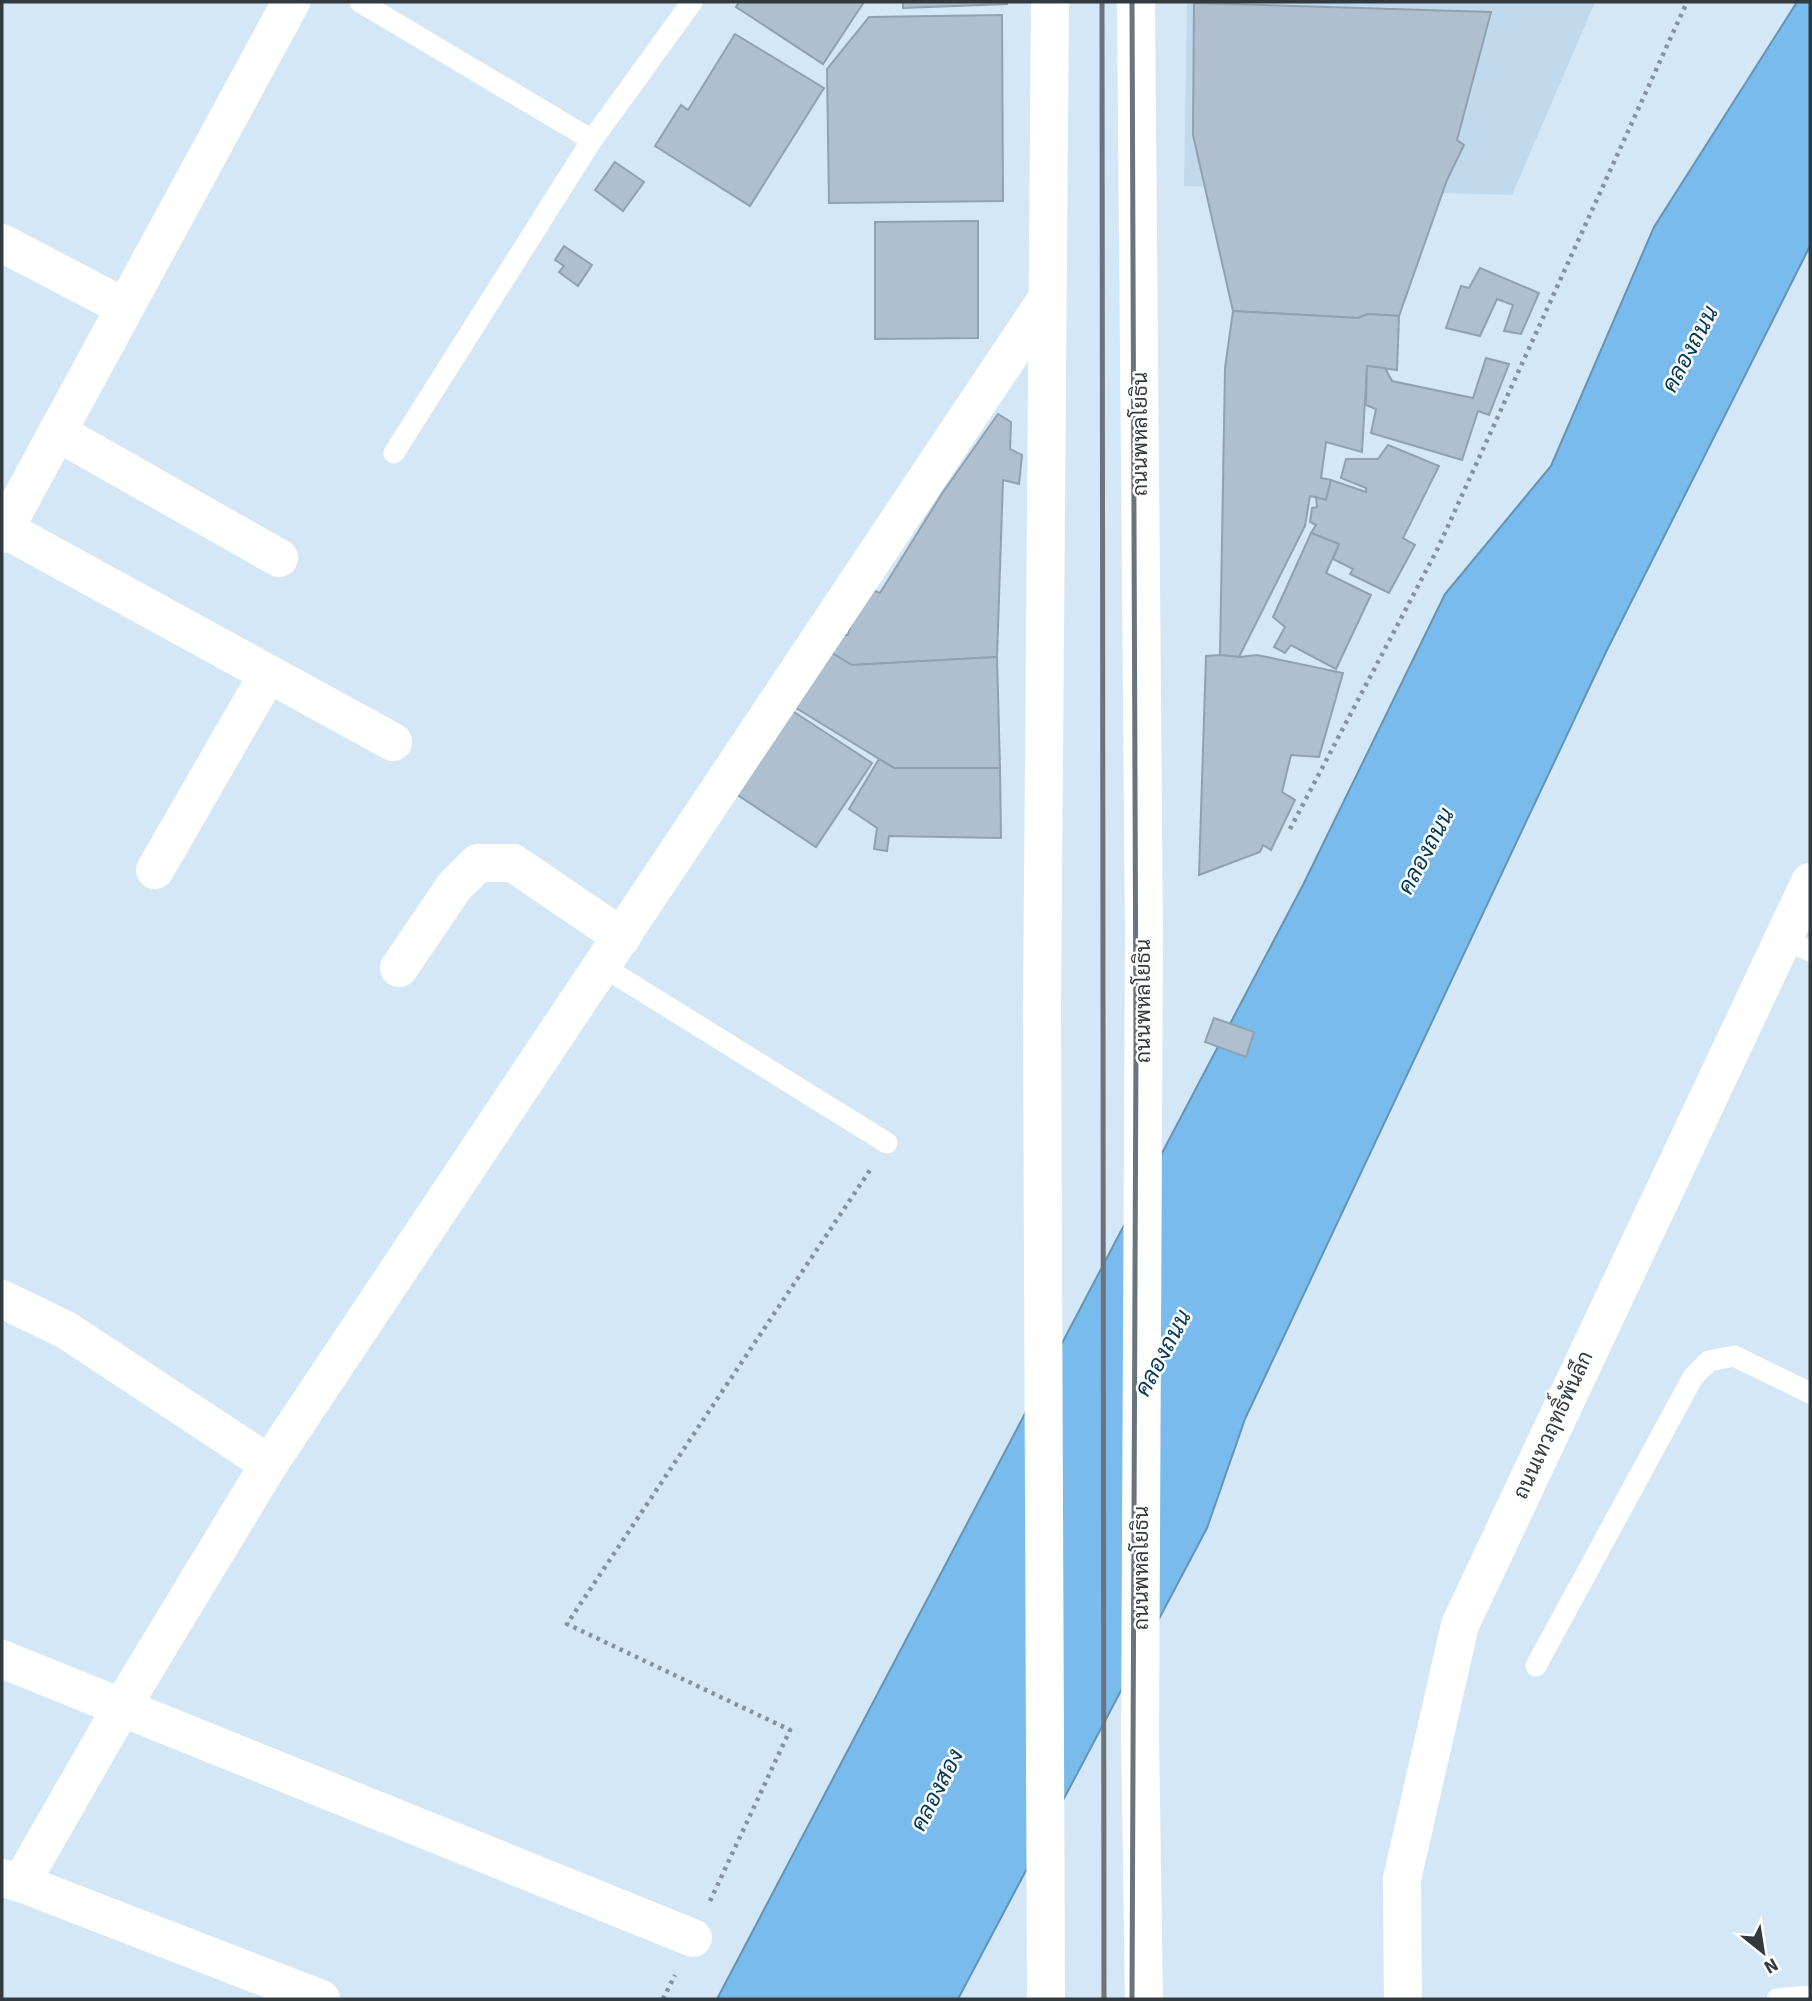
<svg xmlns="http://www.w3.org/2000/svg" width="1812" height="2001" viewBox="0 0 1812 2001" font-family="'Source Sans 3',Sarabun,sans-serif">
<rect width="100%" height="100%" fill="#d4e7f6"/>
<polygon fill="#c0d9ed" points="1187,2 1595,2 1512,195 1184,186"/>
<polygon fill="#79bbec" stroke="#6494b8" stroke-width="2" points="1797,2 1810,2 1810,246 1606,652 1245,1419 1207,1528 958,1999 717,1999 1303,885 1445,594 1551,466 1654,227"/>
<g fill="#aec0cf" stroke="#90a2b0" stroke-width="2">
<polygon points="739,2 864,2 823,64 736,7"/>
<polygon points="903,2 1007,2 1007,4 903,8"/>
<polygon points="1194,3 1491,12 1457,140 1464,145 1447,180 1399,316 1368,314 1358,318 1233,311 1193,135"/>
<polygon points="1002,15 1003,201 829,203 827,69 869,17"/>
<polygon points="735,34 824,88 750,206 655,146 681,105 688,110"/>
<polygon points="615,162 644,182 623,211 595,190"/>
<polygon points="978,221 978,338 875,339 875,222"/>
<polygon points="564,246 592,265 578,286 559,272 564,266 555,260"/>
<polygon points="1480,268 1539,293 1521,334 1504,331 1513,305 1497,299 1480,336 1446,328 1461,286 1469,288"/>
<polygon points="1233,311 1358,318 1368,314 1399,316 1397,370 1367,366 1362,452 1326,442 1321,478 1331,480 1326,500 1310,496 1305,526 1239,657 1220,655 1225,368"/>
<polygon points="1486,358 1509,364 1489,415 1478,411 1462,460 1371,433 1376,409 1366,405 1367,366 1385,368 1392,381 1473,398"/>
<polygon points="998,414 1011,422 1010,449 1022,455 1019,484 1003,480 997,657 852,665 830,652 838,635 848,635 862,586 880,593 943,492"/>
<polygon points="1388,445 1439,466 1403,538 1415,545 1389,593 1350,574 1353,569 1333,559 1339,544 1311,533 1316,525 1310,522 1312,508 1317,507 1316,497 1326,500 1331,480 1366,492 1366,488 1341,478 1346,459 1378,459"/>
<polygon points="1311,533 1339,544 1326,573 1371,595 1336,669 1291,645 1285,653 1274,647 1285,627 1273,617"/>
<polygon points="830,652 852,665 997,657 1000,768 894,768 796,708"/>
<polygon points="1220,655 1239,657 1257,655 1343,673 1319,757 1291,755 1282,792 1295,800 1271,850 1263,845 1260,852 1199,875 1206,656"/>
<polygon points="791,710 872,763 816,847 736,794"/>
<polygon points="879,759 894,768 1000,768 1001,838 889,836 887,851 874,849 877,828 849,809"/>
<polygon points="1214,1018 1254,1032 1246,1057 1205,1042"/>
</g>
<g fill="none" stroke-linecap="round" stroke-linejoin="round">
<g stroke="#85929d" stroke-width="4.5" stroke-dasharray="3.5 5" stroke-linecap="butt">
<polyline points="1290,829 1437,550 1687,2"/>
<polyline points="710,1901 790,1730 567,1624 870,1170"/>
<polyline points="663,1999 675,1975"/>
</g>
<g stroke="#fff" stroke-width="21">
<polyline points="360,2 592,140"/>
<polyline points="394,453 592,140 692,2"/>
<polyline points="1782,939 1810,951"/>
<polyline points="602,966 887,1143"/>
<polyline points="1536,1666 1693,1377 1709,1361 1734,1356 1810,1393"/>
<polyline points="1777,1999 1810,1996"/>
</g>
<g stroke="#fff" stroke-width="38">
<polyline points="2,243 124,307"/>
<polyline points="57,432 279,558"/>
<polyline points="4,529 393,742"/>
<polyline points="2,534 291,2"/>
<polyline points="155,870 268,674"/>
<polyline points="399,968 454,887 478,863 513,863 622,937"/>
<polyline points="2,1299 66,1330 269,1464"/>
<polyline points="2,1659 693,1938"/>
<polyline points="2,1878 21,1883 123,1705 269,1464 1046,300"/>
<polyline points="21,1883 321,1999"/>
<polyline points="1403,1999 1402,1879 1460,1625 1810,882"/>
</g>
<g stroke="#fff" stroke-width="38">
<polyline points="1136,2 1144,936 1140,1737 1144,1999"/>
<polyline points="1046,1999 1042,1010 1050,2"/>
</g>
<g stroke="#69747d" stroke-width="5">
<polyline points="1102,2 1104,1999"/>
<polyline points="1132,1999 1136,1044 1132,2"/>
</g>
</g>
<g text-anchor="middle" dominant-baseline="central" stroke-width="5" stroke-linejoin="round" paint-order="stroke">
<g font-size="21" fill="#323a40" stroke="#fff">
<text transform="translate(1140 434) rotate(-90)">ถนนพหลโยธิน</text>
<text transform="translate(1143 1001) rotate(-90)">ถนนพหลโยธิน</text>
<text transform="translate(1553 1425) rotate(-65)">ถนนเทวฤทธิ์พันลึก</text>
<text transform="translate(1141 1568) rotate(-90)">ถนนพหลโยธิน</text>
</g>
<g font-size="23" font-style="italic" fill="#003857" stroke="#fff">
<text transform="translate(1690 349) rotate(-62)">คลองถนน</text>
<text transform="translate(1426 851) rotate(-62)">คลองถนน</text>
<text transform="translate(1163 1353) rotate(-62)">คลองถนน</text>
<text transform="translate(937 1790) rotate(-63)">คลองสอง</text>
</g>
</g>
<rect width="1812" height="2001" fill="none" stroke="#323a40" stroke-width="7"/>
<g transform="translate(1763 1952) rotate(150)" stroke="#ffffff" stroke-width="5" paint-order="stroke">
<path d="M0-5L12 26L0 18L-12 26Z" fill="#323a40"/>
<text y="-10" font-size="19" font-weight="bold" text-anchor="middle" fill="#323a40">N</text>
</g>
</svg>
